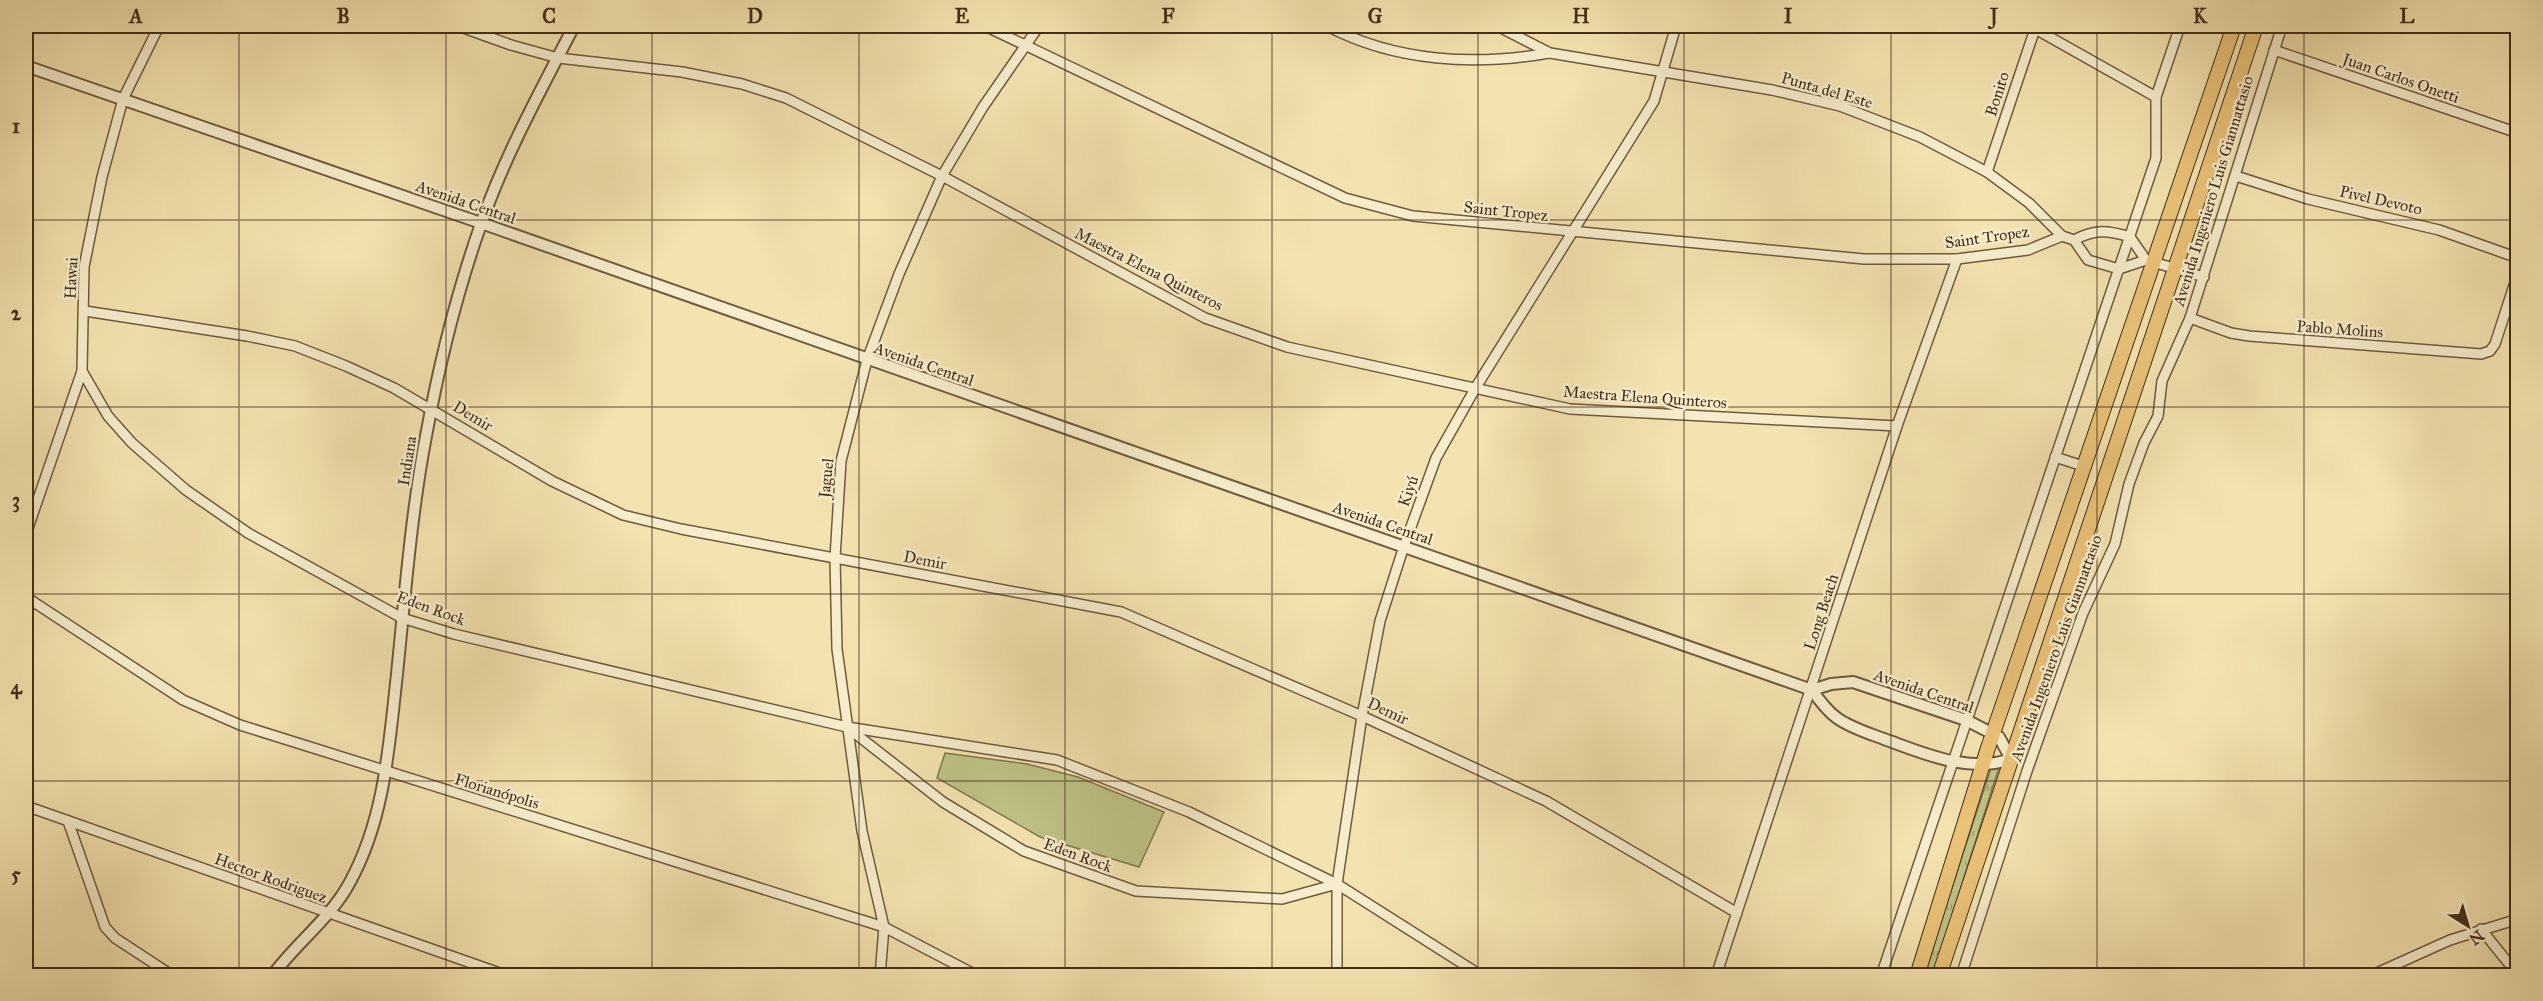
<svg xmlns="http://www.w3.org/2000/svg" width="2543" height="1001" viewBox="0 0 2543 1001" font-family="'IM FELL Great Primer',serif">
<defs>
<pattern id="grass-tufts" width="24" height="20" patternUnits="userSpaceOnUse" patternTransform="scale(1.5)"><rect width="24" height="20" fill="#bfc388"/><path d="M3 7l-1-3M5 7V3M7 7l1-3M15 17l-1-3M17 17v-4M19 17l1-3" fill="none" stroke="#9d9f6e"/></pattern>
</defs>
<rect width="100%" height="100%" fill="#f3e3b0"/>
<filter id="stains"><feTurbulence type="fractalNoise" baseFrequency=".00333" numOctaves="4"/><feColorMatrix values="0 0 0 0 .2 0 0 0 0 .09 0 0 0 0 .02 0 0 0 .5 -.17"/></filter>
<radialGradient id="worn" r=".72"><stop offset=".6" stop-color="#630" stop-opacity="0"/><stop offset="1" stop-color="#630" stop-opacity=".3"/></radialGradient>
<polygon fill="url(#grass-tufts)" stroke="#817850" stroke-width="1.5" points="2000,764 1933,975 1923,976 1992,765"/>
<polygon fill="#bfc388" stroke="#817850" stroke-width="1.5" points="945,753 1027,764 1078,777 1164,812 1139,867 1040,837 937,778"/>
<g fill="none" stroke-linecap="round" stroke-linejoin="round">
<defs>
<g id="minor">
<polyline points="458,26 511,45 558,58 682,72 742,84 786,98 942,176 1205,318 1287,347 1570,409 1897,426"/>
<polyline points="985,26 1345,198 1413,216 1864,259 1957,259 2028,250 2062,236"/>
<path d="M1327,26C1396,62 1475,66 1549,53"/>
<path d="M1497,26L1550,53L1772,90L1840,106L1920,137L1987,172L2029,203L2062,236L2074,240C2095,229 2107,230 2130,237L2146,260"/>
<polyline points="2030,26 2156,97"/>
<polyline points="2274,50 2518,133"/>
<polyline points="1987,172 2036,26"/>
<polyline points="2236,176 2308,199 2439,230 2518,258"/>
<polyline points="2074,240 2088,260 2119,269 2146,260 2204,277"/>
<polyline points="85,311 247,336 295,346 346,366 394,388 552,481 623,515 681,529 1121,612 1362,716 1546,801 1737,913"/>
<polyline points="2190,318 2231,333 2249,336 2481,354 2490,351 2495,344 2518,273"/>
<polyline points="82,371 108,416 132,443 186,490 248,533 402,618 454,634 847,727 1057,760 1189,812 1337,884 1482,976"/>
<polyline points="2055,457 2086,467"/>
<polyline points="26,534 82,371 84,267 102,177 123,99 159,26"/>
<polyline points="26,597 183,700 240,725 884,927 978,976"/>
<polyline points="848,728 943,802 1024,851 1136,891 1282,899 1337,884"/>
<polyline points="26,806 508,976"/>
<polyline points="68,821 105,927 115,938 173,976"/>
<polyline points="2481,929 2518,975"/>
<polyline points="880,976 884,927 862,831 837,649 835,558 841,461 867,360 899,274 942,176 983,107 1039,26"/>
<polyline points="1337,976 1337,884 1362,716 1380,621 1404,546 1436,458 1476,387 1654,101 1676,26"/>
<polyline points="1716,976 1897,426 1957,259"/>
<polyline points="1881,976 2156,158 2156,97 2180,26"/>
<polyline points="1961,976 2027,771 2083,613 2115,544 2129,484 2144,443 2158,416 2162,381 2190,318 2282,26"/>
<polyline points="2370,976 2450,940 2518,919"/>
</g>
<g id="tertiary">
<path d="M26,66L481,223L1812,690C1819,700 1827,711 1837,718C1851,728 1868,733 1884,739C1923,753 1969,774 2011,759L1999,737L1966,720L1853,682L1831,684L1812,690"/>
<path d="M272,976C296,943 331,918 350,882C385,818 389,745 397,674C405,595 411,515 426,436C439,365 457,292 481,224C505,155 541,90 574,26"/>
</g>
<g id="primary">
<polyline points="1917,976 1987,751 2234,26"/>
<polyline points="1939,976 2256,26"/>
</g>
</defs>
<use href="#minor" stroke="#6f5b3d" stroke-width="12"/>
<use href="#tertiary" stroke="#6f5b3d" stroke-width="14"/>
<use href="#primary" stroke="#432e17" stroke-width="16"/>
<use href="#minor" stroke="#f7edcc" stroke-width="9"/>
<use href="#tertiary" stroke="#f7edcc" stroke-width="10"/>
<use href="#primary" stroke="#eac278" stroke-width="14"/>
</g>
<path fill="none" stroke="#432e17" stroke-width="1.5" stroke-opacity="0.55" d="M239,26V976M446,26V976M652,26V976M859,26V976M1065,26V976M1272,26V976M1478,26V976M1684,26V976M1891,26V976M2097,26V976M2304,26V976M26,220H2518M26,407H2518M26,594H2518M26,781H2518"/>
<g text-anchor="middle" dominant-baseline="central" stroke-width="5" stroke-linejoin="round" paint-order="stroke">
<g font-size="16" fill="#432e17" stroke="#f7edcc">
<text transform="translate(2401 78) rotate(19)">Juan Carlos Onetti</text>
<text transform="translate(1827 90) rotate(16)">Punta del Este</text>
<text transform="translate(1997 94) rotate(-72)">Bonito</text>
<text transform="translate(2213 191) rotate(-73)">Avenida Ingeniero Luis Giannattasio</text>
<text transform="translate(2381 200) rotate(13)">Pivel Devoto</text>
<text transform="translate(466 202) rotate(19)">Avenida Central</text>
<text transform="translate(1506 211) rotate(6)">Saint Tropez</text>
<text transform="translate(1987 237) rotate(-8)">Saint Tropez</text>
<text transform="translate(1149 269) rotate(27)">Maestra Elena Quinteros</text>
<text transform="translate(71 278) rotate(-87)">Hawai</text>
<text transform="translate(2340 329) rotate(4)">Pablo Molins</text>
<text transform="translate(924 364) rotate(19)">Avenida Central</text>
<text transform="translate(1645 397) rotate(4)">Maestra Elena Quinteros</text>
<text transform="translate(473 416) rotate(31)">Demir</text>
<text transform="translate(407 461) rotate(-81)">Indiana</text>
<text transform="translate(826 478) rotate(-84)">Jaguel</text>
<text transform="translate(1408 491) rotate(-70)">Kiyú</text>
<text transform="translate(1383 523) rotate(19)">Avenida Central</text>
<text transform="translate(925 560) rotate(11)">Demir</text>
<text transform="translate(431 608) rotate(20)">Eden Rock</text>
<text transform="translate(1821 612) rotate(-72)">Long Beach</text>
<text transform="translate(2056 648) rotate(-70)">Avenida Ingeniero Luis Giannattasio</text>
<text transform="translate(1924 691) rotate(19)">Avenida Central</text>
<text transform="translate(1388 711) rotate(25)">Demir</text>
<text transform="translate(497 791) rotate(17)">Florianópolis</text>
<text transform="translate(1078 855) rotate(20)">Eden Rock</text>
<text transform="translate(271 878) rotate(20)">Hector Rodriguez</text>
</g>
</g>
<rect width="2543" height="1001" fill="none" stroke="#f3e3b0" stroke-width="66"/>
<g transform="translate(2468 926) rotate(143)" stroke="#f7edcc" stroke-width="4.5" paint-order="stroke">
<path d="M0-4.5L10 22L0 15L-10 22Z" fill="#432e17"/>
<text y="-9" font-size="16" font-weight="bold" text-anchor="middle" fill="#432e17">N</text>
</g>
<rect x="33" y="33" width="2477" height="935" fill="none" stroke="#432e17" stroke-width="2"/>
<g font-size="20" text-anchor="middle" font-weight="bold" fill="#432e17">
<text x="136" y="23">A</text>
<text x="343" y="23">B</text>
<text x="549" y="23">C</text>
<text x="755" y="23">D</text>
<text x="962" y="23">E</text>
<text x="1168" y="23">F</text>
<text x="1375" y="23">G</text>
<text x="1581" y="23">H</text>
<text x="1788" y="23">I</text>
<text x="1994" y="23">J</text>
<text x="2200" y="23">K</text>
<text x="2407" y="23">L</text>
<text x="16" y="133">1</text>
<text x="16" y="320">2</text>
<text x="16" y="507">3</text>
<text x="16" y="694">4</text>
<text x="16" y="881">5</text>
</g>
<rect width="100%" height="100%" filter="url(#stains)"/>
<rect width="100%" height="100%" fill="url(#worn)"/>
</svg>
